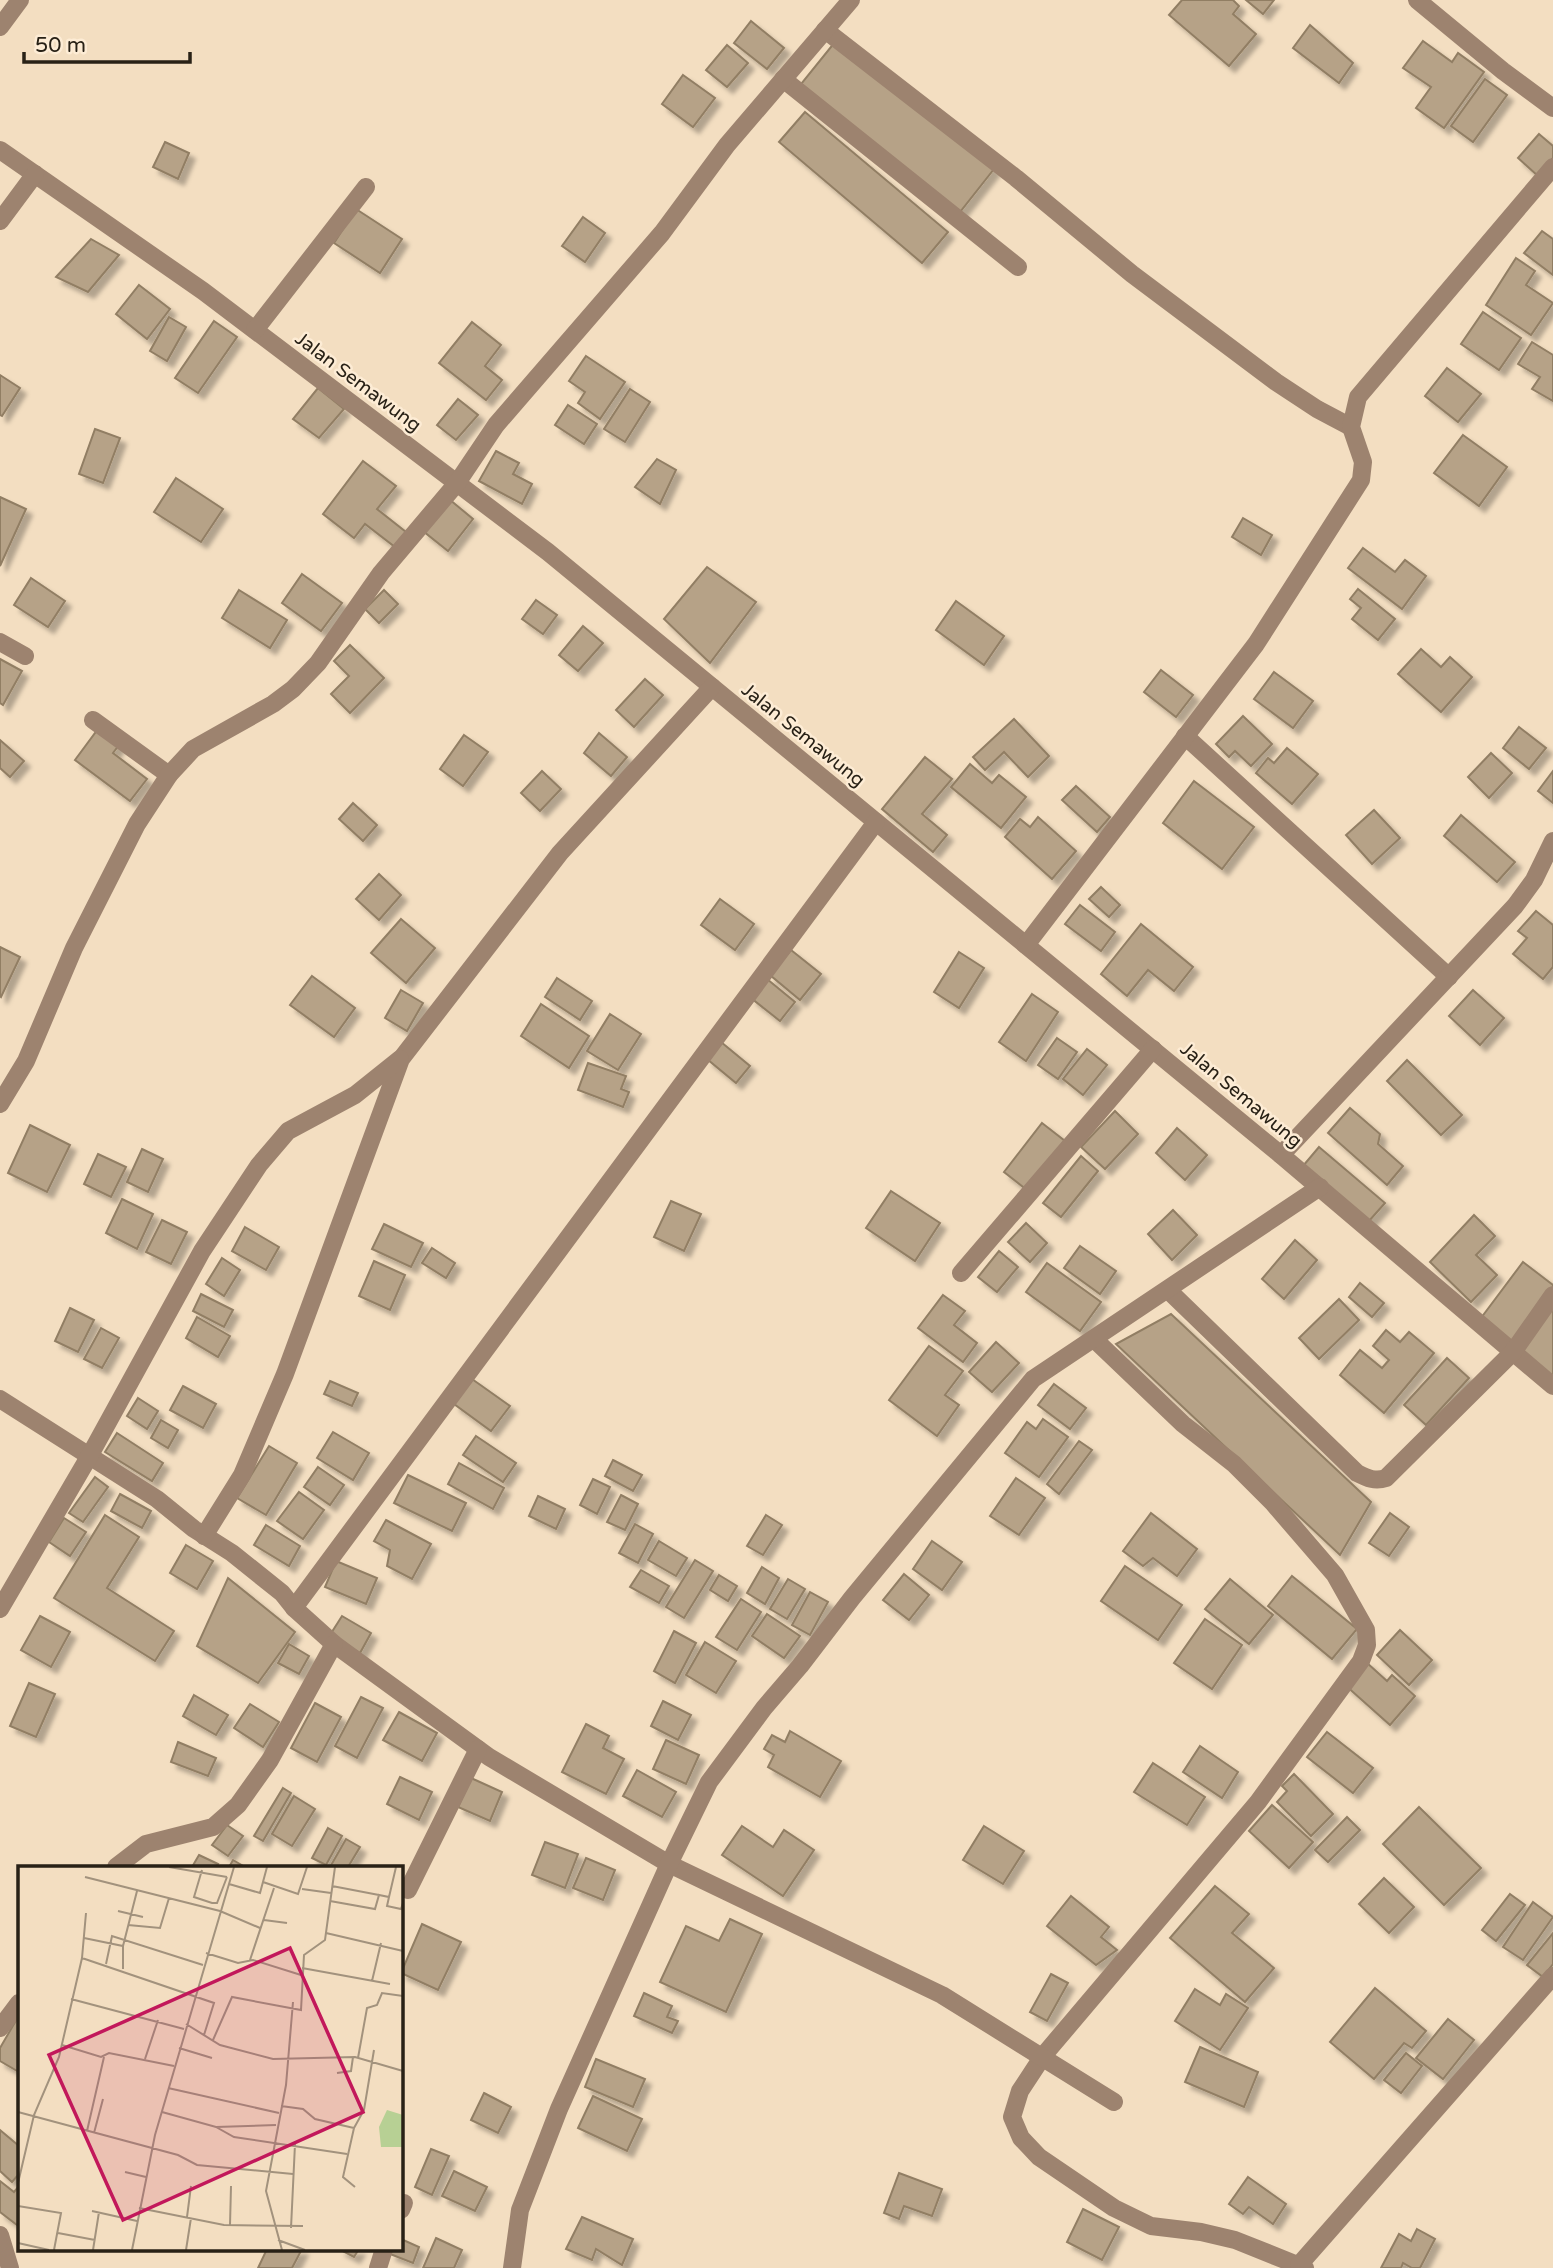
<svg xmlns="http://www.w3.org/2000/svg" width="1553" height="2268" viewBox="0 0 1553 2268" font-family="'Varela Round',sans-serif">
<defs>
<filter id="shadow"><feDropShadow dx="6" dy="6" stdDeviation="2" flood-color="#0004"/></filter>
</defs>
<rect width="100%" height="100%" fill="#f3dec1"/>
<g fill="#b6a287" stroke="#917e64" stroke-width="2" filter="url(#shadow)">
<polygon points="1182,0 1233,0 1239,6 1233,14 1256,34 1229,66 1169,15"/>
<polygon points="1246,0 1274,0 1263,14"/>
<polygon points="751,21 784,48 767,69 734,43"/>
<polygon points="1310,25 1353,63 1339,83 1293,48"/>
<polygon points="1423,41 1452,62 1458,53 1484,72 1444,128 1416,108 1431,87 1403,68"/>
<polygon points="835,42 994,169 960,212 801,84"/>
<polygon points="727,45 748,63 727,87 706,70"/>
<polygon points="683,75 715,98 693,127 662,104"/>
<polygon points="1485,79 1507,95 1473,142 1451,126"/>
<polygon points="805,112 948,232 922,263 779,142"/>
<polygon points="1539,134 1553,146 1553,158 1538,176 1518,158"/>
<polygon points="165,142 189,153 178,179 153,167"/>
<polygon points="356,209 402,239 380,273 334,243"/>
<polygon points="583,217 605,233 585,262 562,246"/>
<polygon points="1542,231 1553,239 1553,275 1524,253"/>
<polygon points="91,239 119,255 88,292 56,277"/>
<polygon points="1516,258 1535,271 1526,285 1553,303 1531,335 1486,305"/>
<polygon points="139,285 170,309 147,339 116,314"/>
<polygon points="1483,312 1521,338 1499,370 1461,344"/>
<polygon points="169,317 186,327 167,361 150,351"/>
<polygon points="214,321 237,337 198,393 175,378"/>
<polygon points="472,322 501,345 485,366 502,380 486,400 439,363"/>
<polygon points="1532,342 1553,355 1553,401 1532,389 1540,377 1518,364"/>
<polygon points="586,356 625,382 600,419 578,403 585,392 569,381"/>
<polygon points="1447,368 1481,394 1458,422 1425,396"/>
<polygon points="0,375 20,388 2,416 0,415"/>
<polygon points="318,388 344,409 319,438 293,419"/>
<polygon points="630,389 650,402 625,442 604,429"/>
<polygon points="458,399 478,415 456,440 437,425"/>
<polygon points="568,405 597,424 584,444 555,425"/>
<polygon points="95,429 120,438 103,483 79,474"/>
<polygon points="1463,435 1507,467 1479,506 1434,473"/>
<polygon points="496,451 519,463 513,474 532,484 522,504 479,481"/>
<polygon points="657,459 676,470 660,504 635,487"/>
<polygon points="363,461 396,486 377,509 406,532 395,547 365,524 354,538 323,514"/>
<polygon points="176,478 223,509 201,542 154,512"/>
<polygon points="0,497 26,509 0,566"/>
<polygon points="449,499 473,519 448,551 423,531"/>
<polygon points="1243,518 1272,535 1261,555 1232,537"/>
<polygon points="1363,548 1395,572 1405,560 1426,576 1402,609 1348,568"/>
<polygon points="707,567 756,602 710,663 664,619"/>
<polygon points="302,574 342,603 321,631 282,603"/>
<polygon points="31,578 65,601 48,627 14,605"/>
<polygon points="1358,589 1395,619 1378,640 1352,619 1361,608 1350,599"/>
<polygon points="239,590 287,620 270,648 222,618"/>
<polygon points="384,590 398,604 379,623 365,609"/>
<polygon points="536,600 557,615 543,634 522,619"/>
<polygon points="956,601 1004,636 984,665 936,630"/>
<polygon points="583,626 603,643 578,671 559,655"/>
<polygon points="350,645 384,678 350,713 331,694 349,676 334,661"/>
<polygon points="1421,649 1441,667 1450,657 1472,677 1441,712 1398,674"/>
<polygon points="0,659 22,671 3,705 0,703"/>
<polygon points="1161,670 1193,695 1176,717 1144,692"/>
<polygon points="1274,672 1313,701 1293,728 1254,699"/>
<polygon points="645,679 663,695 634,727 616,710"/>
<polygon points="1243,716 1272,744 1251,766 1235,751 1229,757 1216,744"/>
<polygon points="1014,719 1049,756 1028,777 1004,752 985,770 973,757"/>
<polygon points="1519,727 1546,748 1529,769 1503,748"/>
<polygon points="98,729 119,745 113,753 147,779 130,801 75,760"/>
<polygon points="599,733 627,757 611,776 584,753"/>
<polygon points="464,735 488,752 463,786 440,769"/>
<polygon points="0,740 24,761 10,777 0,768"/>
<polygon points="1287,748 1318,774 1292,804 1256,773 1268,758 1274,763"/>
<polygon points="1491,753 1512,773 1489,798 1468,777"/>
<polygon points="925,757 952,779 922,814 947,835 933,852 882,809"/>
<polygon points="970,764 992,783 999,775 1026,797 1001,828 951,787"/>
<polygon points="542,771 561,789 540,811 521,793"/>
<polygon points="1553,771 1553,803 1538,791"/>
<polygon points="1194,781 1254,827 1222,869 1163,823"/>
<polygon points="1076,786 1110,817 1097,832 1062,800"/>
<polygon points="353,803 377,825 363,841 339,819"/>
<polygon points="1374,810 1400,838 1372,864 1346,835"/>
<polygon points="1461,815 1515,862 1497,882 1444,836"/>
<polygon points="1038,817 1076,851 1052,879 1005,837 1020,819 1030,827"/>
<polygon points="379,874 401,895 379,920 356,899"/>
<polygon points="1101,887 1120,905 1109,917 1089,899"/>
<polygon points="720,899 754,924 735,950 701,925"/>
<polygon points="1080,905 1115,932 1101,951 1065,924"/>
<polygon points="1536,911 1553,925 1553,967 1543,979 1513,954 1527,938 1518,931"/>
<polygon points="401,919 435,948 406,983 371,953"/>
<polygon points="1141,924 1193,967 1174,991 1148,970 1127,996 1101,974"/>
<polygon points="0,947 20,957 1,997 0,996"/>
<polygon points="791,950 821,974 800,1000 770,975"/>
<polygon points="959,952 984,968 959,1008 934,992"/>
<polygon points="312,976 355,1008 334,1037 290,1005"/>
<polygon points="557,978 592,1001 580,1020 545,997"/>
<polygon points="767,979 795,1002 780,1021 751,998"/>
<polygon points="401,990 423,1003 407,1031 385,1018"/>
<polygon points="1473,990 1504,1018 1480,1045 1449,1016"/>
<polygon points="1032,994 1058,1012 1026,1061 999,1042"/>
<polygon points="541,1004 589,1036 569,1068 521,1036"/>
<polygon points="610,1014 641,1034 618,1070 587,1051"/>
<polygon points="1057,1038 1077,1052 1058,1079 1038,1065"/>
<polygon points="721,1042 750,1066 736,1083 707,1059"/>
<polygon points="1087,1049 1107,1065 1083,1095 1063,1079"/>
<polygon points="1407,1060 1462,1115 1441,1135 1387,1081"/>
<polygon points="588,1063 626,1076 621,1089 629,1092 623,1107 578,1090"/>
<polygon points="1350,1108 1380,1134 1378,1144 1403,1166 1387,1185 1328,1133"/>
<polygon points="1115,1111 1138,1134 1105,1169 1081,1147"/>
<polygon points="1042,1123 1065,1141 1027,1190 1004,1172"/>
<polygon points="30,1125 70,1145 47,1192 8,1173"/>
<polygon points="1177,1128 1207,1155 1185,1180 1156,1153"/>
<polygon points="1319,1147 1385,1203 1369,1221 1303,1166"/>
<polygon points="142,1149 163,1159 148,1192 127,1182"/>
<polygon points="98,1154 126,1167 111,1197 84,1184"/>
<polygon points="1081,1156 1098,1171 1061,1217 1043,1203"/>
<polygon points="891,1191 940,1223 915,1261 866,1228"/>
<polygon points="122,1199 153,1214 137,1249 106,1233"/>
<polygon points="671,1201 701,1214 684,1251 654,1237"/>
<polygon points="1173,1210 1197,1235 1172,1260 1148,1234"/>
<polygon points="1474,1215 1495,1236 1476,1255 1497,1275 1471,1302 1430,1262"/>
<polygon points="162,1220 187,1232 171,1264 146,1252"/>
<polygon points="1026,1223 1047,1243 1030,1262 1008,1242"/>
<polygon points="384,1224 423,1243 411,1267 372,1249"/>
<polygon points="245,1227 279,1247 266,1270 232,1251"/>
<polygon points="1295,1240 1317,1260 1284,1299 1262,1279"/>
<polygon points="1080,1246 1116,1271 1100,1294 1064,1268"/>
<polygon points="432,1248 455,1263 446,1278 422,1263"/>
<polygon points="999,1251 1018,1267 997,1292 978,1277"/>
<polygon points="222,1258 240,1270 224,1296 206,1284"/>
<polygon points="374,1261 405,1275 390,1310 359,1296"/>
<polygon points="1523,1262 1553,1285 1553,1288 1512,1342 1481,1318"/>
<polygon points="1047,1263 1101,1302 1080,1331 1026,1292"/>
<polygon points="1360,1283 1384,1303 1372,1317 1349,1297"/>
<polygon points="201,1294 233,1310 224,1327 193,1311"/>
<polygon points="943,1295 965,1311 954,1325 977,1343 963,1362 918,1328"/>
<polygon points="1339,1299 1359,1320 1319,1359 1299,1338"/>
<polygon points="1553,1304 1553,1378 1517,1347"/>
<polygon points="70,1308 94,1320 78,1352 55,1341"/>
<polygon points="1171,1314 1371,1502 1340,1555 1116,1344"/>
<polygon points="197,1317 230,1336 218,1357 186,1338"/>
<polygon points="101,1328 119,1338 102,1368 84,1359"/>
<polygon points="1386,1330 1400,1342 1409,1332 1434,1353 1384,1413 1340,1375 1360,1350 1382,1368 1389,1360 1373,1346"/>
<polygon points="996,1342 1019,1363 992,1392 969,1372"/>
<polygon points="929,1346 963,1371 945,1395 959,1405 937,1436 889,1400"/>
<polygon points="1447,1358 1469,1378 1426,1425 1404,1405"/>
<polygon points="472,1379 510,1406 491,1431 454,1404"/>
<polygon points="330,1381 358,1393 352,1406 324,1394"/>
<polygon points="1054,1384 1086,1408 1070,1429 1038,1405"/>
<polygon points="183,1386 216,1404 203,1428 170,1410"/>
<polygon points="138,1398 158,1411 147,1429 127,1416"/>
<polygon points="1043,1419 1068,1437 1039,1477 1005,1453 1027,1422 1036,1429"/>
<polygon points="161,1420 178,1430 168,1448 151,1438"/>
<polygon points="333,1432 369,1453 353,1480 317,1458"/>
<polygon points="117,1433 163,1463 152,1481 105,1452"/>
<polygon points="476,1436 516,1463 503,1482 463,1455"/>
<polygon points="1079,1441 1092,1450 1059,1494 1047,1484"/>
<polygon points="269,1446 297,1463 266,1515 237,1498"/>
<polygon points="613,1460 642,1475 633,1491 605,1476"/>
<polygon points="459,1463 504,1488 493,1509 448,1484"/>
<polygon points="318,1467 344,1485 330,1505 304,1487"/>
<polygon points="408,1475 466,1503 452,1531 394,1503"/>
<polygon points="95,1477 108,1487 83,1522 69,1513"/>
<polygon points="1016,1478 1045,1498 1019,1535 990,1516"/>
<polygon points="593,1479 610,1487 597,1514 580,1505"/>
<polygon points="299,1492 324,1510 303,1539 277,1521"/>
<polygon points="120,1494 151,1511 142,1528 111,1511"/>
<polygon points="621,1495 638,1504 625,1530 607,1522"/>
<polygon points="538,1496 565,1509 556,1529 529,1516"/>
<polygon points="1151,1513 1197,1549 1177,1576 1153,1558 1143,1566 1123,1551"/>
<polygon points="1390,1513 1409,1527 1389,1556 1369,1543"/>
<polygon points="105,1515 139,1537 107,1588 174,1631 155,1661 54,1598"/>
<polygon points="766,1515 782,1525 763,1555 747,1546"/>
<polygon points="64,1518 86,1532 70,1556 49,1542"/>
<polygon points="386,1520 431,1544 412,1579 387,1566 390,1550 374,1541"/>
<polygon points="635,1524 653,1534 638,1563 619,1553"/>
<polygon points="266,1525 300,1546 289,1566 254,1545"/>
<polygon points="659,1541 687,1558 676,1576 648,1560"/>
<polygon points="932,1541 962,1562 942,1590 913,1569"/>
<polygon points="186,1545 213,1561 197,1589 170,1573"/>
<polygon points="695,1560 713,1571 684,1618 666,1607"/>
<polygon points="336,1561 377,1578 366,1604 325,1587"/>
<polygon points="1125,1566 1182,1605 1158,1640 1101,1601"/>
<polygon points="762,1567 779,1578 765,1604 747,1593"/>
<polygon points="641,1570 669,1586 659,1603 630,1587"/>
<polygon points="904,1574 929,1595 909,1620 883,1600"/>
<polygon points="719,1575 737,1586 728,1601 710,1590"/>
<polygon points="1292,1576 1357,1629 1332,1659 1268,1606"/>
<polygon points="228,1578 295,1632 258,1683 197,1646"/>
<polygon points="788,1579 805,1589 787,1619 770,1609"/>
<polygon points="1230,1579 1273,1615 1249,1644 1205,1609"/>
<polygon points="810,1592 828,1602 810,1635 792,1625"/>
<polygon points="741,1599 761,1612 737,1650 716,1637"/>
<polygon points="767,1614 800,1636 784,1658 752,1636"/>
<polygon points="40,1616 70,1632 51,1667 21,1650"/>
<polygon points="342,1616 371,1633 360,1653 330,1635"/>
<polygon points="1205,1619 1242,1645 1212,1689 1174,1663"/>
<polygon points="1400,1630 1432,1660 1409,1685 1377,1655"/>
<polygon points="674,1631 696,1643 675,1683 654,1671"/>
<polygon points="705,1642 736,1661 716,1693 686,1675"/>
<polygon points="289,1644 309,1656 299,1674 278,1663"/>
<polygon points="1366,1662 1387,1681 1392,1675 1415,1696 1390,1725 1345,1685"/>
<polygon points="29,1683 55,1694 36,1737 10,1726"/>
<polygon points="194,1695 228,1715 216,1735 183,1716"/>
<polygon points="361,1697 383,1708 357,1758 335,1746"/>
<polygon points="663,1701 691,1715 678,1740 651,1726"/>
<polygon points="315,1703 341,1717 317,1762 291,1748"/>
<polygon points="250,1704 279,1722 263,1747 234,1728"/>
<polygon points="399,1712 437,1733 422,1761 383,1740"/>
<polygon points="586,1724 609,1736 603,1748 624,1759 606,1794 562,1772"/>
<polygon points="790,1731 841,1761 820,1797 768,1767 774,1755 764,1749 772,1735 785,1742"/>
<polygon points="1327,1732 1373,1768 1353,1793 1307,1757"/>
<polygon points="666,1740 699,1755 686,1784 653,1769"/>
<polygon points="178,1742 216,1758 208,1776 171,1762"/>
<polygon points="1200,1746 1238,1772 1222,1798 1183,1772"/>
<polygon points="1153,1763 1205,1797 1187,1825 1134,1792"/>
<polygon points="637,1770 676,1792 662,1817 623,1796"/>
<polygon points="1294,1774 1333,1814 1311,1836 1277,1802 1287,1791 1282,1786"/>
<polygon points="400,1777 432,1792 419,1820 387,1804"/>
<polygon points="471,1778 502,1792 490,1821 458,1807"/>
<polygon points="283,1788 291,1793 263,1841 254,1836"/>
<polygon points="294,1796 315,1809 292,1846 272,1834"/>
<polygon points="1272,1805 1313,1842 1289,1868 1249,1831"/>
<polygon points="1419,1807 1481,1868 1444,1905 1383,1844"/>
<polygon points="1347,1817 1360,1830 1328,1862 1315,1850"/>
<polygon points="227,1825 243,1836 228,1856 212,1845"/>
<polygon points="742,1826 773,1847 784,1830 814,1850 783,1896 722,1855"/>
<polygon points="984,1826 1024,1851 1003,1884 963,1860"/>
<polygon points="328,1828 342,1836 326,1865 312,1858"/>
<polygon points="346,1839 360,1847 348,1867 330,1867"/>
<polygon points="545,1842 578,1854 565,1888 532,1875"/>
<polygon points="199,1855 218,1864 216,1867 192,1867"/>
<polygon points="586,1858 615,1870 603,1900 573,1888"/>
<polygon points="233,1860 245,1867 229,1867"/>
<polygon points="1384,1878 1414,1907 1389,1933 1359,1904"/>
<polygon points="1215,1886 1249,1914 1232,1933 1274,1968 1245,2002 1170,1938"/>
<polygon points="1510,1894 1525,1905 1496,1941 1482,1930"/>
<polygon points="1071,1896 1109,1927 1101,1937 1117,1950 1096,1965 1047,1926"/>
<polygon points="1533,1902 1553,1917 1523,1960 1503,1947"/>
<polygon points="730,1919 762,1934 726,2012 660,1982 686,1926 719,1941"/>
<polygon points="422,1924 461,1942 438,1990 401,1973"/>
<polygon points="1553,1933 1553,1964 1543,1977 1527,1965"/>
<polygon points="1051,1974 1068,1983 1047,2021 1030,2012"/>
<polygon points="1375,1988 1426,2031 1412,2048 1404,2043 1374,2079 1330,2042"/>
<polygon points="1195,1989 1220,2005 1226,1994 1248,2008 1220,2050 1175,2021"/>
<polygon points="644,1993 672,2006 667,2017 678,2021 672,2033 634,2016"/>
<polygon points="18,2017 19,2018 19,2072 0,2061 0,2048"/>
<polygon points="1448,2019 1474,2040 1443,2079 1416,2058"/>
<polygon points="1200,2047 1258,2072 1244,2107 1185,2082"/>
<polygon points="1406,2053 1422,2066 1401,2093 1384,2080"/>
<polygon points="596,2059 645,2079 633,2107 585,2087"/>
<polygon points="484,2093 511,2107 498,2133 471,2120"/>
<polygon points="593,2096 642,2119 627,2151 578,2128"/>
<polygon points="0,2130 19,2146 19,2174 12,2182 0,2171"/>
<polygon points="431,2149 449,2156 432,2195 415,2187"/>
<polygon points="454,2171 487,2187 475,2211 442,2196"/>
<polygon points="899,2173 942,2189 932,2216 904,2206 899,2219 884,2213"/>
<polygon points="1248,2177 1286,2204 1273,2224 1249,2207 1243,2214 1229,2204"/>
<polygon points="0,2181 14,2192 19,2186 19,2222 17,2225 0,2212"/>
<polygon points="1083,2209 1119,2227 1102,2260 1067,2242"/>
<polygon points="582,2217 633,2239 622,2265 596,2249 592,2260 566,2249"/>
<polygon points="1417,2229 1435,2239 1420,2268 1412,2268 1403,2263 1401,2268 1381,2268 1399,2234 1411,2241"/>
<polygon points="436,2238 462,2250 454,2268 423,2268"/>
<polygon points="401,2239 419,2247 413,2263 390,2254 393,2249 401,2249"/>
<polygon points="267,2249 302,2249 292,2268 258,2268"/>
<polygon points="339,2249 359,2249 354,2257"/>
</g>
<g fill="none" stroke-linecap="round" stroke-linejoin="round">
<g stroke="#9d836f" stroke-width="18">
<polyline points="1417,0 1503,71 1553,108"/>
<polyline points="0,27 20,0"/>
<polyline points="825,30 1016,178 1132,274 1276,382 1317,409 1351,427"/>
<polyline points="783,79 1018,267"/>
<polyline points="0,150 203,291 548,552 1281,1155 1553,1386"/>
<polyline points="0,221 35,174"/>
<polyline points="255,330 366,187"/>
<polyline points="0,642 25,656"/>
<polyline points="93,720 169,775"/>
<polyline points="1185,736 1449,977"/>
<polyline points="1026,945 1256,644 1361,480 1363,462 1351,427 1358,397 1553,167"/>
<polyline points="0,1104 26,1061 74,948 137,824 169,775 193,749 273,704 293,689 318,663 381,573 457,483 496,425 662,233 727,145 851,0"/>
<polyline points="1281,1155 1515,906 1534,880 1553,841"/>
<polyline points="961,1273 1153,1049"/>
<path d="M1168,1290L1357,1473C1367,1478 1375,1482 1386,1478L1513,1352L1553,1295"/>
<polyline points="1094,1339 1183,1424 1234,1464 1273,1503 1335,1575 1366,1630 1367,1645 1361,1661 1258,1802 1043,2056 1020,2091 1012,2117 1021,2138 1039,2157 1114,2208 1151,2226 1201,2232 1235,2240 1305,2268"/>
<polyline points="0,1399 157,1499 194,1529 232,1553 282,1593 294,1608 334,1644 489,1757 669,1864 942,1995 1114,2102"/>
<polyline points="204,1536 242,1475 285,1374 401,1059 560,853 712,687"/>
<polyline points="294,1608 876,822"/>
<polyline points="0,1609 90,1455 202,1251 259,1165 288,1131 355,1095 400,1059"/>
<polyline points="116,1867 146,1844 213,1827 238,1805 270,1760 334,1644"/>
<polyline points="408,1890 478,1749"/>
<polyline points="0,2028 19,2003"/>
<polyline points="401,2210 404,2203"/>
<polyline points="0,2235 10,2268"/>
<polyline points="1299,2265 1553,1976"/>
<polyline points="378,2268 384,2249"/>
<polyline points="512,2268 520,2210 559,2109 669,1864 709,1782 764,1708 800,1666 852,1598 1033,1379 1320,1187"/>
</g>
</g>
<g text-anchor="middle" dominant-baseline="central" stroke-width="5" stroke-linejoin="round" paint-order="stroke">
<g font-size="19" fill="#282116" stroke="#fdecd5">
<text transform="translate(358 382) rotate(37)">Jalan Semawung</text>
<text transform="translate(803 735) rotate(39)">Jalan Semawung</text>
<text transform="translate(1241 1095) rotate(40)">Jalan Semawung</text>
</g>
</g>
<g transform="translate(18 1866)">
<rect width="385" height="385" fill="#f3dec1"/>
<path d="M369,244L385,249V281H363L361,261Z" fill="#b7d094"/>
<path fill="none" stroke="#a2927d" stroke-width="2" d="M151,1L209,11M184,4L176,31L194,37H199L209,11M67,11L202,45L242,62M245,16L280,28L289,1M211,18L242,27L249,1M314,20L361,29M284,23L313,27M371,31L369,40L383,43L385,37M312,35L357,43L361,29L371,31L378,1M100,45L125,51M246,54L269,57M110,59L142,62L151,32M308,67L385,85M66,72L105,80L119,25M188,87L220,97L235,94L283,109M64,92L196,137L186,169M232,94L256,22M88,98L94,70L185,99M284,102L372,118M105,103V80M354,115L363,77M53,133L166,163M168,158L202,179L255,193L337,191L385,205M195,174L214,131L283,144L286,89L307,74L317,1M44,179L83,191L91,187L156,200M161,182L194,192M340,192L349,142L359,139L364,127L385,130M127,193L140,154M319,207L333,205L335,191M150,222L261,247M263,240L285,243L297,253L336,262L325,311L337,321M0,246L160,289L179,299L275,308M144,246L198,261L258,259M198,261L216,271L329,288M336,262L346,244L356,184M69,265L86,191M76,267L85,233M107,306L128,311M0,317L16,249L41,191L64,92L68,47M0,340L43,347L36,384M121,342L206,359L285,360M74,345L119,355M169,351L173,320M212,359L213,320M273,362L277,278M40,367L77,374M260,374L287,384M0,377L31,384M75,384L81,346M114,384L137,269L216,1M168,384L173,352M264,384L248,325L268,219L275,136"/>
<path fill="#c2185b" fill-opacity="0.15" stroke="#c2185b" stroke-width="3.5" d="M272,82L345,246L105,354L31,189Z"/>
<rect width="385" height="385" fill="none" stroke="#282116" stroke-width="3.5"/>
</g>
<path d="M24 52v10h166v-10" fill="none" stroke="#282116" stroke-width="3.5"/>
<text x="35" y="52" font-size="21" fill="#282116" stroke="#fdecd5" stroke-width="5" paint-order="stroke">50 m</text>
</svg>
